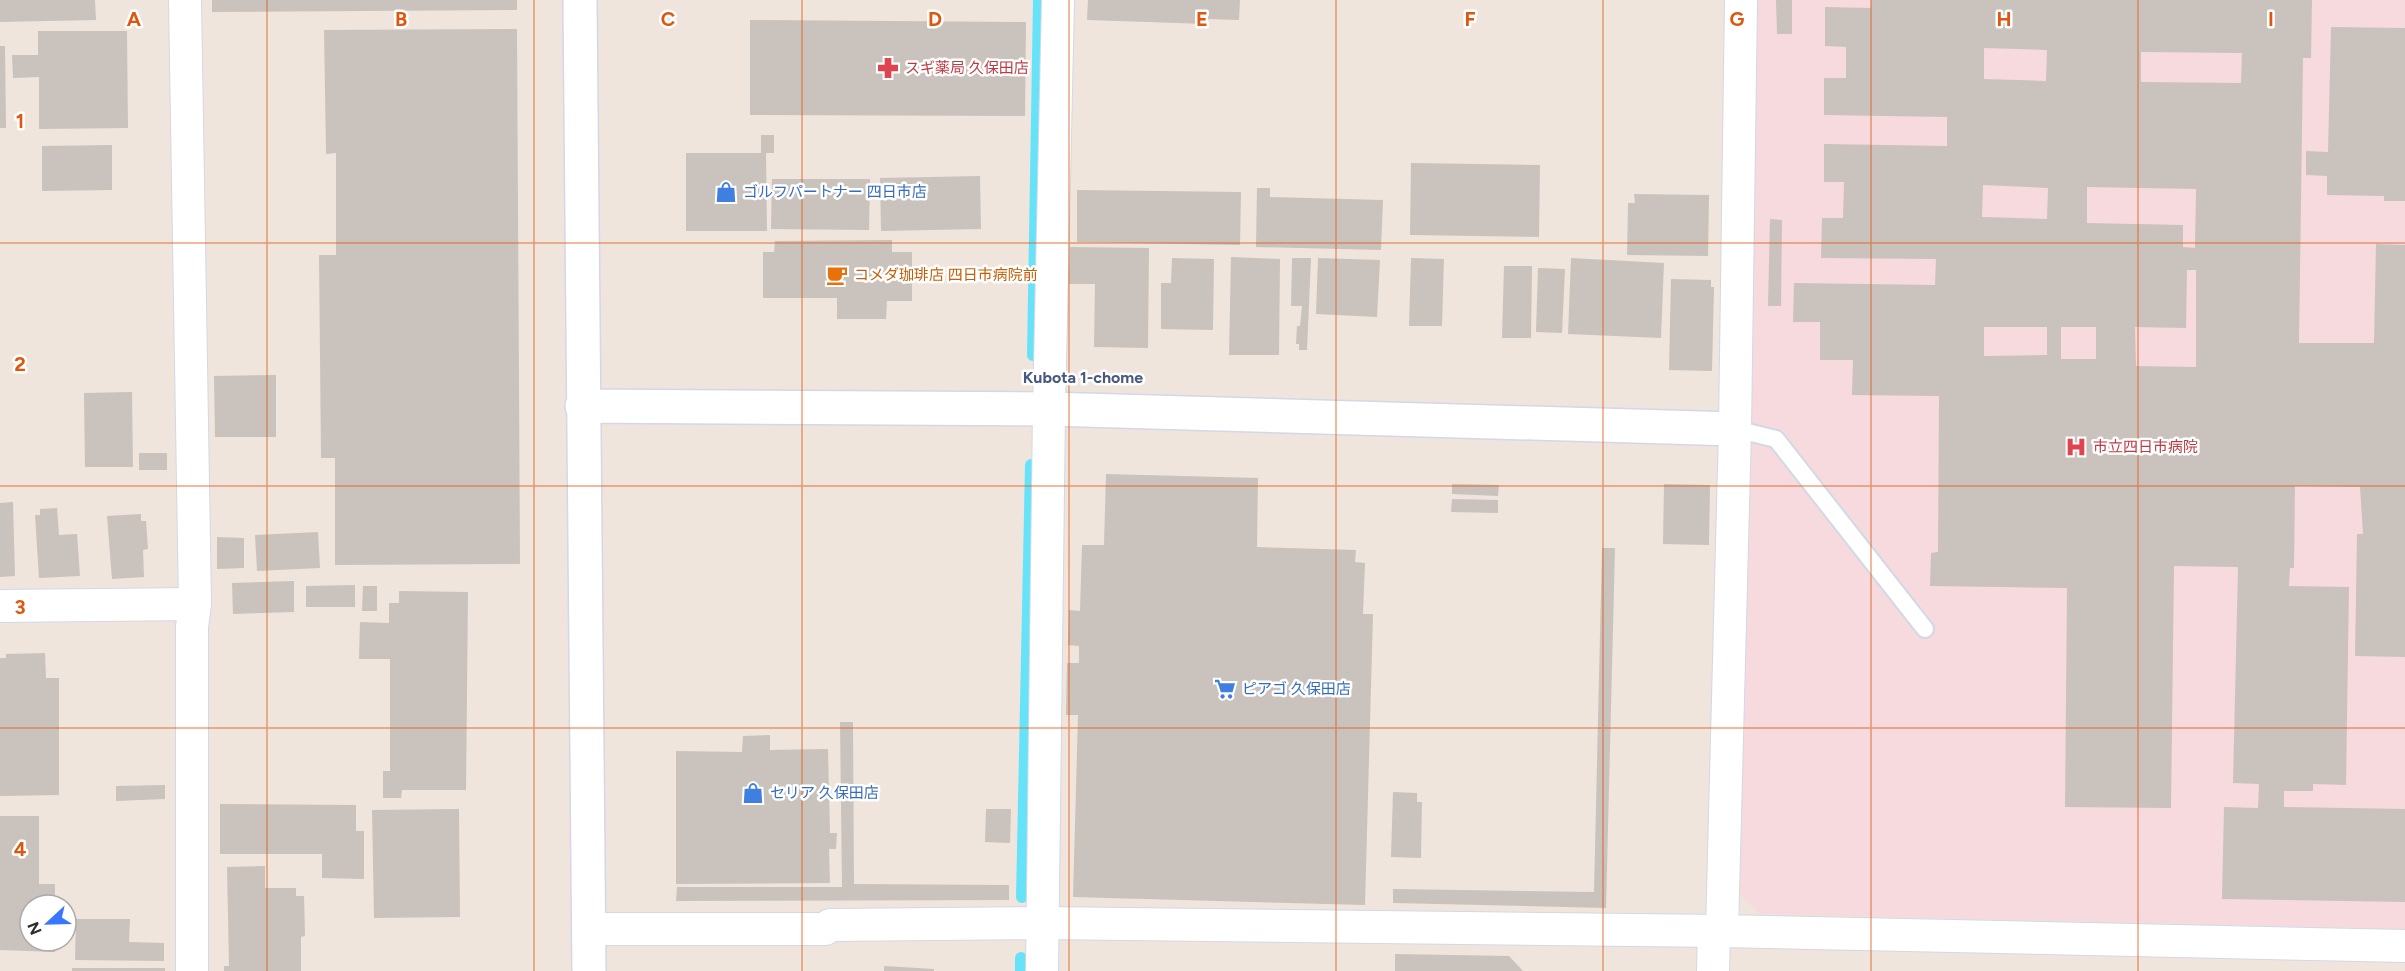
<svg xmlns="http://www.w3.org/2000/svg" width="2405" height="971" font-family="Figtree,'Noto Sans JP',sans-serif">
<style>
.medical{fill:#f6dade}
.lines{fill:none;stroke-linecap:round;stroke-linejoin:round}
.stream{stroke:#67e3f9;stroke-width:12}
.building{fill:#cac2bc;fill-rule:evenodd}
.lane-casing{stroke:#d2d8e6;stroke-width:20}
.street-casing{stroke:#d2d8e6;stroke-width:34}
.secondary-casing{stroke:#d2d8e6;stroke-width:36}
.lane{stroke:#fff;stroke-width:16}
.street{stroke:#fff;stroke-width:32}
.secondary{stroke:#fff;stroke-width:33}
.grid{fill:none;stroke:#df570e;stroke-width:1.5;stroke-opacity:0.55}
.labels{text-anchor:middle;stroke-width:5;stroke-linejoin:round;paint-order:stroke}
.health-label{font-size:15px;fill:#be3a42;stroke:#fff;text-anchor:start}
.shop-label{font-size:15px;fill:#366cbe;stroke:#fff;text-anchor:start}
.food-label{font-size:15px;fill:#c56008;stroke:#fff;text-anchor:start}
.neighbourhood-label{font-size:16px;font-weight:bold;fill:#475881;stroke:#fff}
.grid-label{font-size:20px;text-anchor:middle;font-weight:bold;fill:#df570e;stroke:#fff;stroke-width:5;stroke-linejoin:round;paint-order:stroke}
</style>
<rect width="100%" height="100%" fill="#efe5dd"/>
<path class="medical" d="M1755 0H2405V929L1759 914 1740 894Z"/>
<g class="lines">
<path class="stream" d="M1033 355 1039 0
M1022 897 1031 465
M1021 971V958"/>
</g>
<path class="building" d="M0 0H95L96 20 0 22Z
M212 0H517V10L212 12Z
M1088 0H1240L1239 20 1206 19V24L1087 20Z
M1776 0H1792V34H1777Z
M1871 0H2312L2311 58H2303L2299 343H2374L2376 244 2405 245V657L2355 656 2357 534H2363L2360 487 2295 486 2294 568H2290L2289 586 2349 587 2346 785 2313 784V791H2284V807L2405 809V902L2222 899 2224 807 2258 808 2259 784 2233 783 2238 567 2174 566 2171 808 2065 807 2067 588 1930 586 1931 553 1938 552 1939 396 1852 395 1853 360H1820V322H1793L1794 283 1935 285 1936 259 1821 258 1822 218H1843L1844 182H1824V144L1947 146V117L1824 115V78H1846V47L1825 46V7L1871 8ZM1984 48 2047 50 2046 81 1984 79ZM2141 52 2242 53 2241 83 2141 82ZM1983 185 2048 188 2047 219 1982 217ZM2087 187 2196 189 2195 248 2183 247V225L2087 223ZM2187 270H2196V367L2136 366 2135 327 2186 328ZM1984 327H2047V355L1984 356ZM2061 327H2096V359H2061Z
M750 20 1026 22 1025 116 750 115Z
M2331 27 2405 28V201H2384V196L2327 195V176L2306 175V151L2328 152Z
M517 29 520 564 335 565V458H321L319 255H336V153L326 154 324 30Z
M38 31H127L128 128 39 129V77L13 78 12 55H38Z
M0 46H5L6 128H0Z
M761 135H774V153H766L767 231H686V153H761Z
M112 145V190L42 191V146Z
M1411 163 1540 165 1539 237 1410 235Z
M980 176 981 229 881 231 880 178Z
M772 179H870L869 230 771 229Z
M1257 188H1270V197L1383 200 1381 250 1256 247Z
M1077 190 1241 192 1240 245 1077 242Z
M1634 194 1709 195 1708 256 1627 255 1628 203H1635Z
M1770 219 1782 220 1781 306H1768Z
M892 240V252H912V301H887L886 319H837V298H763V252H774L775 241Z
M1070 247 1149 248 1148 348 1094 347 1095 284H1069Z
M1231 257 1280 259 1279 355H1229Z
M1172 258 1214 259 1213 330 1161 329V283H1171Z
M1292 258H1311L1307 350H1299V344H1296L1297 326H1300L1302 306H1291Z
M1318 258 1380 260 1377 317 1316 314Z
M1411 258 1444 259 1442 326H1409Z
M1571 258 1664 263 1661 338 1568 334Z
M1504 266H1532L1531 338H1502Z
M1538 268 1565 269 1562 333 1536 332Z
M1671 279 1711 280V287H1714L1712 371 1669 370Z
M276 375V437H215L214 376Z
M132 392 133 467H85L84 393Z
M139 453H167V470H139Z
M1106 474 1258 478 1257 547 1356 550 1355 562 1365 563 1363 614H1373L1365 905 1073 897 1078 715H1066L1067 663H1079V646L1068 645 1069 610 1080 611 1082 545H1104Z
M1452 484 1499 485 1498 496 1452 494Z
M1664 484 1710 485 1709 545 1663 544Z
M1452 499 1498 500V513L1451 512Z
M13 502 15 576 0 577V503Z
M57 508 59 535 77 534 80 576 39 578 35 515H40V509Z
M141 514V521H146L148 549 143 550 144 577 112 579 107 516Z
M318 532 320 568 257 571 255 535Z
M217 537 244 538V568L217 569Z
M1602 548H1615L1606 908 1393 903V889L1594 892Z
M294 581V612L233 614 232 583Z
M355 585V607H306V586Z
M363 586H377V611H362Z
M399 591 468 592 466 790H402L401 798H383V771H390V659H359L360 622 389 623V603H399Z
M45 653 46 678H59V795L0 796V658H6V654Z
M840 722H853L854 884 1009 885V900L676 901 677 887H842Z
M770 735V750L828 749 830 833H837L836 849H829L830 883 676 884V751L742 752 743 736Z
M165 785V799L116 801V786Z
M1393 792 1417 793V802H1422L1421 858 1391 857Z
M220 804 356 805V831H364V879L322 878V854H220Z
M459 809 460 917 374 918 372 810Z
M986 809H1011L1010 843 985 842Z
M0 816H39V884H55V905H30V941H55V952L0 950Z
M265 866V888H296V896H304L305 936 301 937V971H224V966H229L227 867Z
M76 919H130L129 942 164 943V961L75 960Z
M1395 954 1509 956 1523 971H1395Z
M884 966 934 969V971H884Z
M72 968H165V971H72Z"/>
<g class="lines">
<defs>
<path id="lane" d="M1735 429 1776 439 1925 629"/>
<path id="street" d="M185 0 195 604 192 627V971
M1741 0 1735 429 1722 931 2405 946
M0 606 195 604
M590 929H825L830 925 1043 923 1722 931
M1042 971 1049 409 1058 0
M1713 971 1714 931"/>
<path id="secondary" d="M580 0 589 971
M582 406 1049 409 1735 429"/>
</defs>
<use href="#lane" class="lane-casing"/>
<use href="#street" class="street-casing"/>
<use href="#secondary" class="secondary-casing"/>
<use href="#lane" class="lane"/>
<use href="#street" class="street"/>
<use href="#secondary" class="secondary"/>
</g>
<path class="grid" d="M267 0V971M534 0V971M802 0V971M1069 0V971M1336 0V971M1603 0V971M1871 0V971M2138 0V971M0 243H2405M0 486H2405M0 728H2405"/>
<defs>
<symbol id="pharmacy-bare" viewBox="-9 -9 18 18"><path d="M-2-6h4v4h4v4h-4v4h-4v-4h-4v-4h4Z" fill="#e0444e" stroke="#fff" stroke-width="2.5" paint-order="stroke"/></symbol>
<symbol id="shop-bare" viewBox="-9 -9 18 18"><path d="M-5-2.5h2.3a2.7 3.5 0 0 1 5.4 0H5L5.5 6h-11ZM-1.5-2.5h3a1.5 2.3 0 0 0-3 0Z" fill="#3f7fe0" stroke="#fff" stroke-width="2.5" paint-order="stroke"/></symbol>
<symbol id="cafe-bare" viewBox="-9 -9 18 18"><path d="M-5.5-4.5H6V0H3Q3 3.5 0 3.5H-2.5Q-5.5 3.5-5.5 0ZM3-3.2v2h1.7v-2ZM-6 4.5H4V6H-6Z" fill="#e8710a" stroke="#fff" stroke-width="2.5" paint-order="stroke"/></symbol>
<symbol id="hospital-bare" viewBox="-9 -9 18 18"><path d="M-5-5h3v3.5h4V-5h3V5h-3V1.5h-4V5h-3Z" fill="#e0444e" stroke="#fff" stroke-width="2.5" paint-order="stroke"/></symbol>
<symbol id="supermarket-bare" viewBox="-9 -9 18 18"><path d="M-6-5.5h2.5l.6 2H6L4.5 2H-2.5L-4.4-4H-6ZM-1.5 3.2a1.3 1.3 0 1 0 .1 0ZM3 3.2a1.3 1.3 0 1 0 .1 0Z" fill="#3f7fe0" stroke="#fff" stroke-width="2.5" paint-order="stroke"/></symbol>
</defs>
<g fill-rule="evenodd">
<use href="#pharmacy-bare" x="873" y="53" width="30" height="30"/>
<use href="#shop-bare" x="711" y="177" width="30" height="30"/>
<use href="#cafe-bare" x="822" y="260" width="30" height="30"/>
<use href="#hospital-bare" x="2061" y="432" width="30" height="30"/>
<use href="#supermarket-bare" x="1210" y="674" width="30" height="30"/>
<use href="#shop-bare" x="738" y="778" width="30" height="30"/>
</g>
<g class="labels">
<g class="health-label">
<text x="905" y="73">スギ薬局 久保田店</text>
<text x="2093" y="452">市立四日市病院</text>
</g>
<g class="shop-label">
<text x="743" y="197">ゴルフパートナー 四日市店</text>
<text x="1242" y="694">ピアゴ 久保田店</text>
<text x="770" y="798">セリア 久保田店</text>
</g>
<g class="food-label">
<text x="854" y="280">コメダ珈琲店 四日市病院前</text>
</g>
<g class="neighbourhood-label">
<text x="1083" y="383">Kubota 1-chome</text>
</g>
</g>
<g class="grid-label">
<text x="134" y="26">A</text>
<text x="401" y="26">B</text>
<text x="668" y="26">C</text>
<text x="935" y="26">D</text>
<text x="1202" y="26">E</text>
<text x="1470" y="26">F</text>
<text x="1737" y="26">G</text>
<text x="2004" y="26">H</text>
<text x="2271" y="26">I</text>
<text x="20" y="128">1</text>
<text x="20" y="371">2</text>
<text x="20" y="614">3</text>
<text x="20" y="856">4</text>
</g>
<g transform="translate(48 923) rotate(248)"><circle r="28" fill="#ffffff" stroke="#ababab" stroke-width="1.5"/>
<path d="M0-4.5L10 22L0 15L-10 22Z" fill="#3a75ff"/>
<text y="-9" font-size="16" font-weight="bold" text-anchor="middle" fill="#2c2c2c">N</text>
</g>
</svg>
